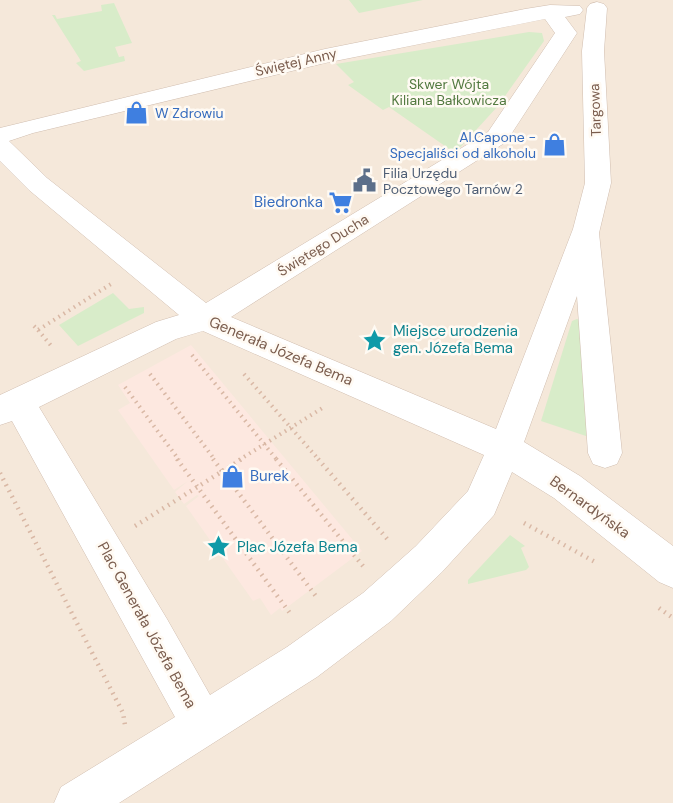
<svg xmlns="http://www.w3.org/2000/svg" width="673" height="803" font-family="'DM Sans',sans-serif">
<style>
.residential{fill:#f5e8da}
.commercial{fill:#fde8e0}
.green{fill:#d8ecc9}
.lines{fill:none;stroke-linecap:round;stroke-linejoin:round}
.street-casing{stroke:#d1beb0;stroke-width:1}
.path-far1{stroke:#d9b8a5;stroke-width:4;stroke-dasharray:1.5 4.5;stroke-linecap:butt}
.path{stroke:#d9b8a5;stroke-width:4.5;stroke-dasharray:1.5 5;stroke-linecap:butt}
.street{fill:#fff;fill-rule:evenodd}
.labels{text-anchor:middle;stroke-width:5;stroke-linejoin:round;paint-order:stroke}
.far-street-label{font-size:14px;fill:#7a5c4d;stroke:#fffaf3}
.far-park-label{font-size:14px;fill:#537a41;stroke:#fffaf3}
.far-shop-label{font-size:14px;fill:#366cbe;stroke:#fffaf3;text-anchor:start}
.far-service-label{font-size:14px;fill:#4e5e75;stroke:#fffaf3;text-anchor:start}
.shop-label{font-size:15px;fill:#366cbe;stroke:#fffaf3;text-anchor:end}
.culture-label{font-size:15px;fill:#0d838f;stroke:#fffaf3;text-anchor:start}
.street-label{font-size:15px;fill:#7a5c4d;stroke:#fffaf3}
</style>
<rect width="100%" height="100%" fill="#fdf6ec"/>
<path class="residential" d="M0 0H673V803H0Z"/>
<path class="commercial" d="M191 345 362 551 282 611 280 608 271 615 260 598 253 601 186 506 199 496 197 495 184 504 175 492 188 481 174 490 118 410 130 403 118 385Z"/>
<path class="green" d="M349 0H423L359 13Z
M114 3 132 43 115 47 119 57 124 56 125 61 84 71 76 63 81 61 52 15H55L57 19 102 11 101 5Z
M529 32 542 33 544 41 498 106 455 153 389 107 383 110 348 85 354 82 336 64Z
M113 293 129 309 144 307V313L78 346 59 325Z
M577 319 582 321 592 438 541 421 572 321Z
M510 535 525 546 521 548 529 567 526 570 468 584V580Z"/>
<g class="lines">
<defs>
<path id="street" d="M597 2 604 4 607 8 604 51 611 183 599 233 622 453 617 464 605 468 593 464 588 453 577 296 524 442 580 476 673 546V588L659 582 554 498 512 472 494 515 442 572 391 621 317 677 119 803H54L61 787 175 717 12 421 0 425V395L156 322 179 315 29 190 0 161V128L325 49 525 9 550 5 580 6 583 10 580 14 565 17 577 33 506 142 231 317 496 429 573 229 585 183 582 51 587 8 590 4ZM545 19 555 33 488 132 206 303 47 178 9 141 33 133 325 63ZM203 331 484 455 468 491 416 546 363 593 287 647 210 695 167 619 39 407 176 339Z"/>
</defs>
<use href="#street" class="street-casing"/>
<path class="path-far1" d="M34 326 38 330 111 284
M38 330 53 348
M192 355 277 460
M150 374 215 460
M244 374 319 460
M125 387 179 460
M239 460 324 407"/>
<path class="path" d="M177 459 292 616
M213 459 318 599
M276 459 363 566
M318 459 389 541
M0 473 123 713 125 725
M524 523 597 563
M135 526 242 459
M659 608 673 618"/>
<use href="#street" class="street"/>
</g>
<defs>
<symbol id="shop-bare" viewBox="-9 -9 18 18"><path d="M-5-2.5h2.3a2.7 3.5 0 0 1 5.4 0H5L5.5 6h-11ZM-1.5-2.5h3a1.5 2.3 0 0 0-3 0Z" fill="#3f7fe0" stroke="#fffaf3" stroke-width="2.5" paint-order="stroke"/></symbol>
<symbol id="civic-bare" viewBox="-9 -9 18 18"><path d="M-.6-6.5H3V-4.5H.6V-3L4-1V1h2V6H-6V1h2V-1L-.6-3ZM-1.2 2.5V6h2.4V2.5Z" fill="#5c6f8a" stroke="#fffaf3" stroke-width="2.5" paint-order="stroke"/></symbol>
<symbol id="supermarket-bare" viewBox="-9 -9 18 18"><path d="M-6-5.5h2.5l.6 2H6L4.5 2H-2.5L-4.4-4H-6ZM-1.5 3.2a1.3 1.3 0 1 0 .1 0ZM3 3.2a1.3 1.3 0 1 0 .1 0Z" fill="#3f7fe0" stroke="#fffaf3" stroke-width="2.5" paint-order="stroke"/></symbol>
<symbol id="sight-bare" viewBox="-9 -9 18 18"><path d="M0-6L1.8-2.2L6-1.7L2.9 1.2L3.7 5.4L0 3.3L-3.7 5.4L-2.9 1.2L-6-1.7L-1.8-2.2Z" fill="#0f9aa8" stroke="#fffaf3" stroke-width="2.5" paint-order="stroke"/></symbol>
</defs>
<g fill-rule="evenodd">
<use href="#shop-bare" x="120" y="96" width="33" height="33"/>
<use href="#shop-bare" x="538" y="128" width="33" height="33"/>
<use href="#civic-bare" x="348" y="164" width="33" height="33"/>
<use href="#supermarket-bare" x="324" y="186" width="33" height="33"/>
<use href="#sight-bare" x="358" y="324" width="33" height="33"/>
<use href="#shop-bare" x="216" y="460" width="33" height="33"/>
<use href="#sight-bare" x="202" y="530" width="33" height="33"/>
</g>
<g class="labels">
<g class="far-street-label">
<text transform="translate(296 62) rotate(-13)" y="5">Świętej Anny</text>
<text transform="translate(595 110) rotate(-92)" y="5">Targowa</text>
<text transform="translate(323 245) rotate(-32)" y="5">Świętego Ducha</text>
</g>
<g class="far-park-label">
<text x="449" y="89">Skwer Wójta<tspan x="449" dy="16">Kiliana Bałkowicza</tspan></text>
</g>
<g class="far-shop-label">
<text x="155" y="118">W Zdrowiu</text>
<text x="536" y="142" text-anchor="end">Al.Capone -<tspan x="536" dy="16">Specjaliści od alkoholu</tspan></text>
</g>
<g class="far-service-label">
<text x="383" y="178">Filia Urzędu<tspan x="383" dy="16">Pocztowego Tarnów 2</tspan></text>
</g>
<g class="shop-label">
<text x="323" y="207">Biedronka</text>
<text x="250" y="481" text-anchor="start">Burek</text>
</g>
<g class="culture-label">
<text x="393" y="336">Miejsce urodzenia<tspan x="393" dy="17">gen. Józefa Bema</tspan></text>
<text x="237" y="552">Plac Józefa Bema</text>
</g>
<g class="street-label">
<text transform="translate(281 351) rotate(23)" y="5">Generała Józefa Bema</text>
<text transform="translate(590 507) rotate(36)" y="5">Bernardyńska</text>
<text transform="translate(147 625) rotate(61)" y="5">Plac Generała Józefa Bema</text>
</g>
</g>
</svg>
